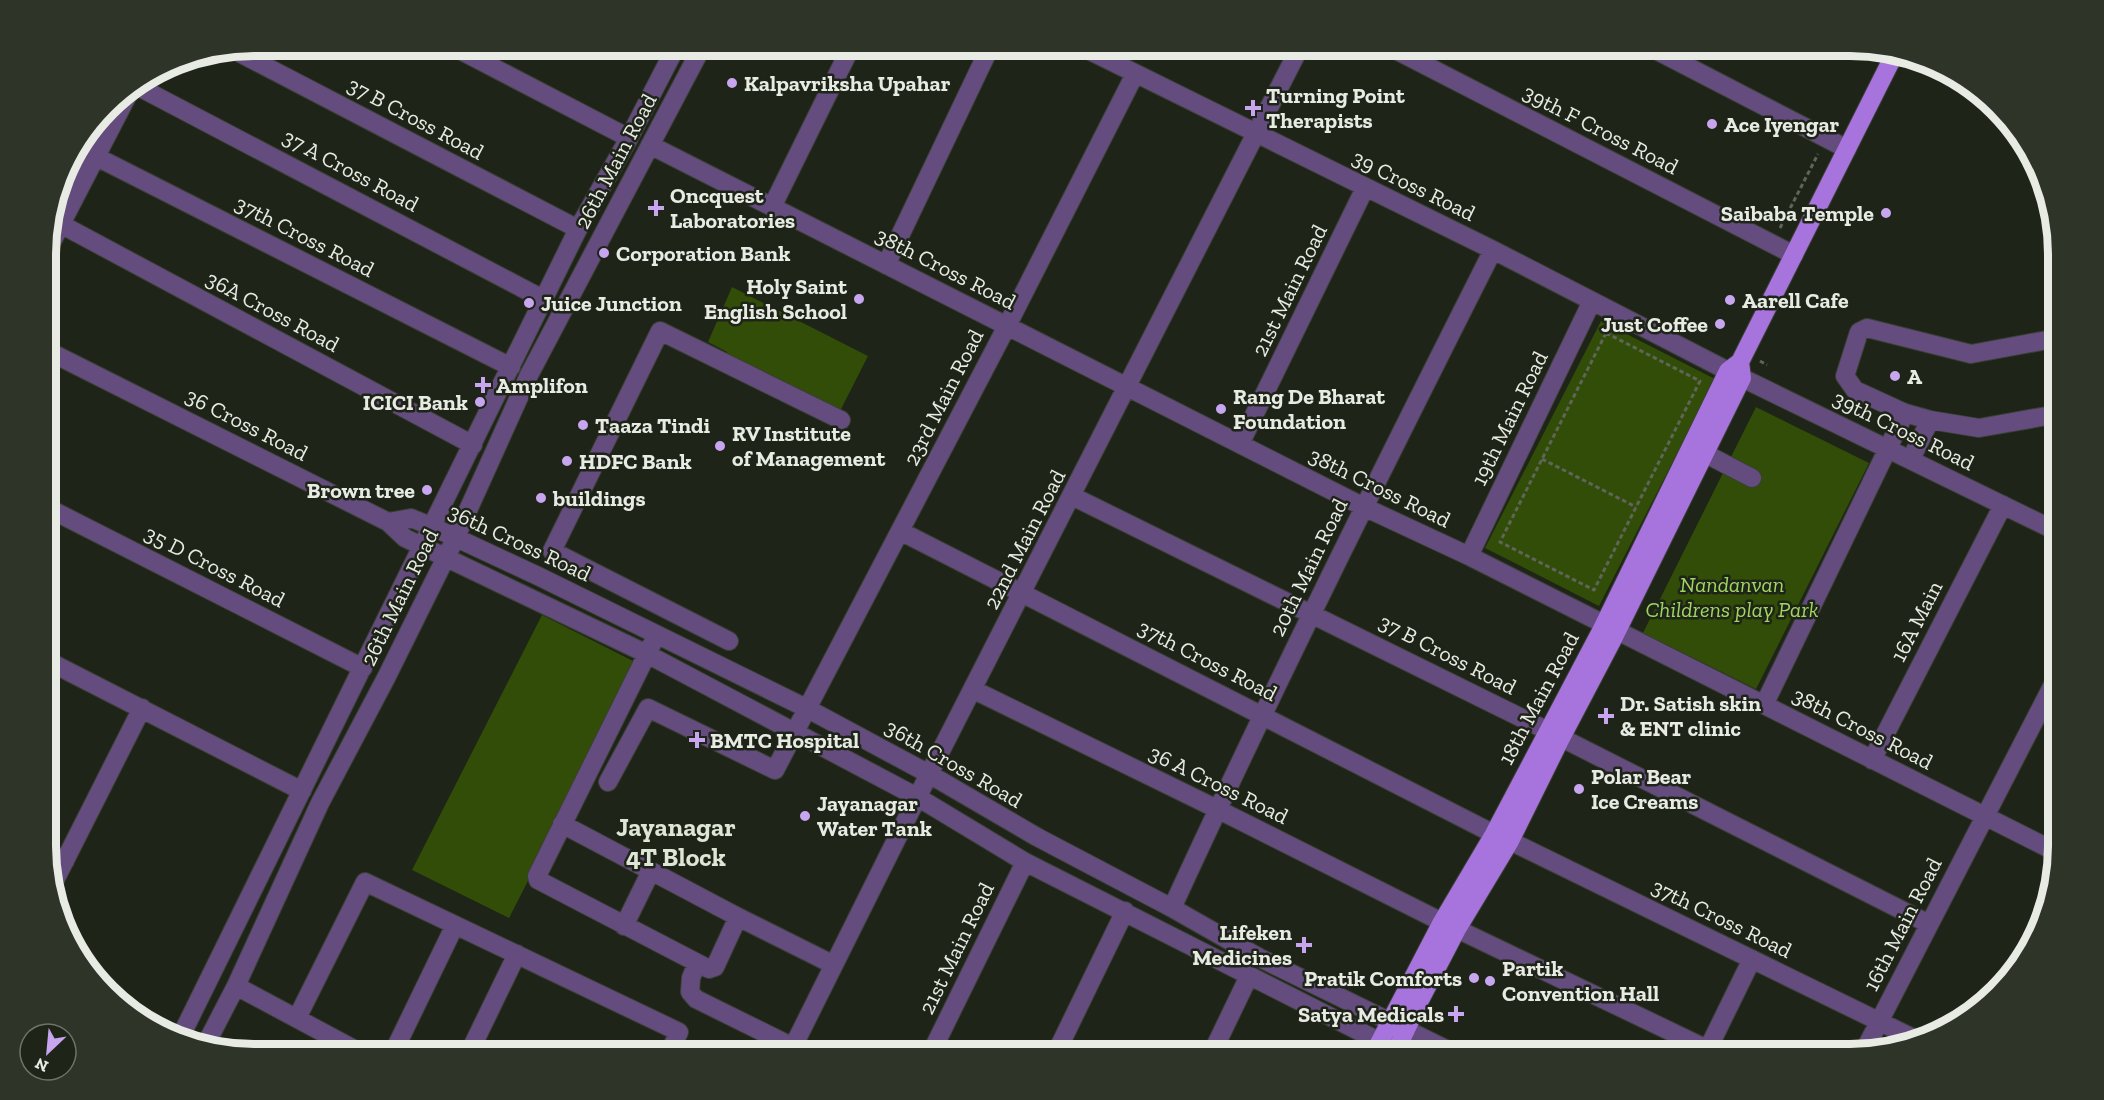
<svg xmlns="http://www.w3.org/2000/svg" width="2104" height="1100" font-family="'Zilla Slab',serif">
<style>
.green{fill:#324d07}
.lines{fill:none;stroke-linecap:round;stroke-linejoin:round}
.minor-casing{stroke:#3a4034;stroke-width:20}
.major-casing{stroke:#3a4034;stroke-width:20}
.path{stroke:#5f655a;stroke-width:3;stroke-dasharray:4.5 3;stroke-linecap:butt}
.minor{stroke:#644c7f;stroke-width:18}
.major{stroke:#a773dc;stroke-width:18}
.poi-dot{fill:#c8a6ef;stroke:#1e2418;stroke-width:2}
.labels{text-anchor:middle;stroke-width:5;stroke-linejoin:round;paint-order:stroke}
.poi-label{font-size:22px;font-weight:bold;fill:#e7ebe3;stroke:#1e2418;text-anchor:start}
.street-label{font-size:22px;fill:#e7ebe3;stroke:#1e2418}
.park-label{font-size:22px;font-style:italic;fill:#a0d560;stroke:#1e2418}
.quarter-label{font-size:26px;font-weight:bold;fill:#dee7d6;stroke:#1e2418}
.rim{fill:none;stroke:#e7ebe3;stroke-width:8}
</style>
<rect width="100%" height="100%" fill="#1e2418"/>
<path class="green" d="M732 287 868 356 837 417 723 360 727 352 708 342Z
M1601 321 1715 379 1599 606 1485 548Z
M1756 407 1869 463 1756 689 1643 633Z
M542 615 639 664 509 918 412 870Z"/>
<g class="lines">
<defs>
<path id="minor" d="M450 45 629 138
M1078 45 1493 250 1728 371 2058 532
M1386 45 1794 255
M1646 45 1847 149
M232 49 578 229
M135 85 543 299
M650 145 1364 507 1469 556 2058 853
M77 147 511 367
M772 207 852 45
M51 219 473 445
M46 253 132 87
M886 265 991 45
M2058 338 1971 354 1867 328 1859 332 1845 376 1855 390 1905 413 1930 420 1979 428 2058 414
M46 350 388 522 405 538 647 654 919 798 1025 862 1406 1055
M1240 444 1365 188
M1704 453 1752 478
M1911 459 1930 420
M1072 496 1548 731 1929 924
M46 507 363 668
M388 522 411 518 433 527 540 577 808 709 929 774 1037 837 1172 908 1260 958 1458 1055
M900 531 1494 834
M1469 556 1592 301
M729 641 552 551 660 331 841 420
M652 644 537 876 538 880 709 969 715 967 738 917
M46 660 302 791
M974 690 1217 809 1442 922
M1764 705 1905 413
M1872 760 2003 505
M608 782 648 708 775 770 1007 326 1135 74
M562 824 738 917 834 965
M1510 841 1913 1038
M47 853 65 861
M52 886 142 708
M1172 908C1274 686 1383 468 1493 250
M624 926 651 871
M1457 929 1707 1049
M697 963 691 978 690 992 696 999 793 1047
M236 986 365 1055
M297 1018 365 882 679 1032 668 1055
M180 1038 578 229 629 138 677 45
M206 1044 236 986 320 803 386 678 455 539 529 375 703 45
M392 1055 455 925
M468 1055 517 954
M789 1055 929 774 1301 45
M930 1055 1025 862
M1055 1055 1125 911
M1211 1055 1249 976
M1705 1055 1752 959
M1862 1055 2059 673"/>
<path id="major" d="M1373 1055 1442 922 1494 834 1601 631 1728 371 1740 362 1894 55
M1394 1055 1420 1000 1457 929 1510 841 1561 738 1614 637 1742 378 1740 362"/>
</defs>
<use href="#minor" class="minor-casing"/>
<use href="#major" class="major-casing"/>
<path class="path" d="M1780 228 1818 154
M1606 333 1700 381 1594 590 1500 542Z
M1760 361 1767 365
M1542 459 1636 507"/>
<use href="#minor" class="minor"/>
<use href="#major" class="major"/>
</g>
<g class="poi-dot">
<circle cx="732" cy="83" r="6"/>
<path d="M1250 99h6v6h6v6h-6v6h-6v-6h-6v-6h6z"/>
<circle cx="1712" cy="124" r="6"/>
<path d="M653 199h6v6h6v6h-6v6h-6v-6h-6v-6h6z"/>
<circle cx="1886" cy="213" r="6"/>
<circle cx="604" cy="253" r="6"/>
<circle cx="859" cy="299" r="6"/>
<circle cx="1730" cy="300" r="6"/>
<circle cx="529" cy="303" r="6"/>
<circle cx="1720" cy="324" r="6"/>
<circle cx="1895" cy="376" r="6"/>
<path d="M480 376h6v6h6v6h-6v6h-6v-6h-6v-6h6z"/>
<circle cx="480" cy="402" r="6"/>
<circle cx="1221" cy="409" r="6"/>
<circle cx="583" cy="425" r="6"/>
<circle cx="720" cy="446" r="6"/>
<circle cx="567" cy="461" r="6"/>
<circle cx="427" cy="490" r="6"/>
<circle cx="541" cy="498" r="6"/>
<path d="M1603 707h6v6h6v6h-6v6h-6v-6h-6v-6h6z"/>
<path d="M694 731h6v6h6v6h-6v6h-6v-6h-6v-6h6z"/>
<circle cx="1579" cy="789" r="6"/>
<circle cx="805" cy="816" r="6"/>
<path d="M1301 936h6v6h6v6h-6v6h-6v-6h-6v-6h6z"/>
<circle cx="1474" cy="978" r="6"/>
<circle cx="1490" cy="981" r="6"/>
<path d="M1453 1005h6v6h6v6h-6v6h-6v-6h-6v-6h6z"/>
</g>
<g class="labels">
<g class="poi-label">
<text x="744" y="91">Kalpavriksha Upahar</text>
<text x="1266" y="103">Turning Point<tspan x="1266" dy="25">Therapists</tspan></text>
<text x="1724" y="132">Ace Iyengar</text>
<text x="670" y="203">Oncquest<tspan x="670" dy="25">Laboratories</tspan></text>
<text x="1874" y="221" text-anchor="end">Saibaba Temple</text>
<text x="616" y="261">Corporation Bank</text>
<text x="847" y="294" text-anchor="end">Holy Saint<tspan x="847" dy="25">English School</tspan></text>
<text x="1742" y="308">Aarell Cafe</text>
<text x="541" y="311">Juice Junction</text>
<text x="1708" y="332" text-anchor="end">Just Coffee</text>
<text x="1907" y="384">A</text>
<text x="496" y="393">Amplifon</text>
<text x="1233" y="404">Rang De Bharat<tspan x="1233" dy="25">Foundation</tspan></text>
<text x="468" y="410" text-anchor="end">ICICI Bank</text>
<text x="595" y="433">Taaza Tindi</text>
<text x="732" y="441">RV Institute<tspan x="732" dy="25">of Management</tspan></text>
<text x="579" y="469">HDFC Bank</text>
<text x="415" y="498" text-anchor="end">Brown tree</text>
<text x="553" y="506">buildings</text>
<text x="1620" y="711">Dr. Satish skin<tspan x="1620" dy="25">&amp; ENT clinic</tspan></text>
<text x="710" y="748">BMTC Hospital</text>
<text x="1591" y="784">Polar Bear<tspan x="1591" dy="25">Ice Creams</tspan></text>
<text x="817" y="811">Jayanagar<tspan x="817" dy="25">Water Tank</tspan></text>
<text x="1292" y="940" text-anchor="end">Lifeken<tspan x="1292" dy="25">Medicines</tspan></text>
<text x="1502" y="976">Partik<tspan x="1502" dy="25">Convention Hall</tspan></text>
<text x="1462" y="986" text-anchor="end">Pratik Comforts</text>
<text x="1444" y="1022" text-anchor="end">Satya Medicals</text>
</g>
<g class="street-label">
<text transform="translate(416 118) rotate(28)" y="8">37 B Cross Road</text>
<text transform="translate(1601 129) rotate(27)" y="8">39th F Cross Road</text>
<text transform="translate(615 161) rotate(-62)" y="8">26th Main Road</text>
<text transform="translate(351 170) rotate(28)" y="8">37 A Cross Road</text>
<text transform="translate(1414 185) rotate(26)" y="8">39 Cross Road</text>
<text transform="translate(305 236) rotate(27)" y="8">37th Cross Road</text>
<text transform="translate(946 268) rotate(27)" y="8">38th Cross Road</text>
<text transform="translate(1289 290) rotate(-64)" y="8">21st Main Road</text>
<text transform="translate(273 311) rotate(28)" y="8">36A Cross Road</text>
<text transform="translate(943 397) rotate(-63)" y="8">23rd Main Road</text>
<text transform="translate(1509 418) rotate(-64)" y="8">19th Main Road</text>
<text transform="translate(247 424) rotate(27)" y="8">36 Cross Road</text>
<text transform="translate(1904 430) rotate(26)" y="8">39th Cross Road</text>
<text transform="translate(1380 487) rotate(26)" y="8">38th Cross Road</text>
<text transform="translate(1024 539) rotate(-63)" y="8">22nd Main Road</text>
<text transform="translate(520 542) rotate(25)" y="8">36th Cross Road</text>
<text transform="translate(215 566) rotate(27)" y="8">35 D Cross Road</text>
<text transform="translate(1308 567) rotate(-64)" y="8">20th Main Road</text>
<text transform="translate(399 597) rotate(-64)" y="8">26th Main Road</text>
<text transform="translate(1916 621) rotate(-63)" y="8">16A Main</text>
<text transform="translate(1448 654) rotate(27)" y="8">37 B Cross Road</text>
<text transform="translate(1208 660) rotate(27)" y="8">37th Cross Road</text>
<text transform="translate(1538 698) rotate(-62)" y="8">18th Main Road</text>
<text transform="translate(1863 728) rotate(27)" y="8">38th Cross Road</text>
<text transform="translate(954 763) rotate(30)" y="8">36th Cross Road</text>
<text transform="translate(1219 784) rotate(26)" y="8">36 A Cross Road</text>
<text transform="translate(1722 918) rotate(26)" y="8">37th Cross Road</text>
<text transform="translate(1902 924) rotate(-63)" y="8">16th Main Road</text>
<text transform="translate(956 948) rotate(-64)" y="8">21st Main Road</text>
</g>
<g class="park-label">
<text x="1732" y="592">Nandanvan<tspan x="1732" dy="25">Childrens play Park</tspan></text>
</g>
<g class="quarter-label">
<text x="676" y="836">Jayanagar<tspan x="676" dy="30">4T Block</tspan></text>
</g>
</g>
<path d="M0 0H2104V1100H0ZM254 56H1850A198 198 0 0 1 2048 254V846A198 198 0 0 1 1850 1044H254A198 198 0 0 1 56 846V254A198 198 0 0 1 254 56Z" fill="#2e3428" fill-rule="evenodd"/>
<path class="rim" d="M254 56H1850A198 198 0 0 1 2048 254V846A198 198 0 0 1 1850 1044H254A198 198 0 0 1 56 846V254A198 198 0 0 1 254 56Z"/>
<g transform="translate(48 1052) rotate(206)"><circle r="28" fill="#1e2418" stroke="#6e7469" stroke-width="1.5"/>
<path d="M0-4.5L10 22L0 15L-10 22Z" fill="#c8a6ef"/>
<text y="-9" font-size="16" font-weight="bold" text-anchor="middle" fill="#e7ebe3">N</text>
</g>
</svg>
